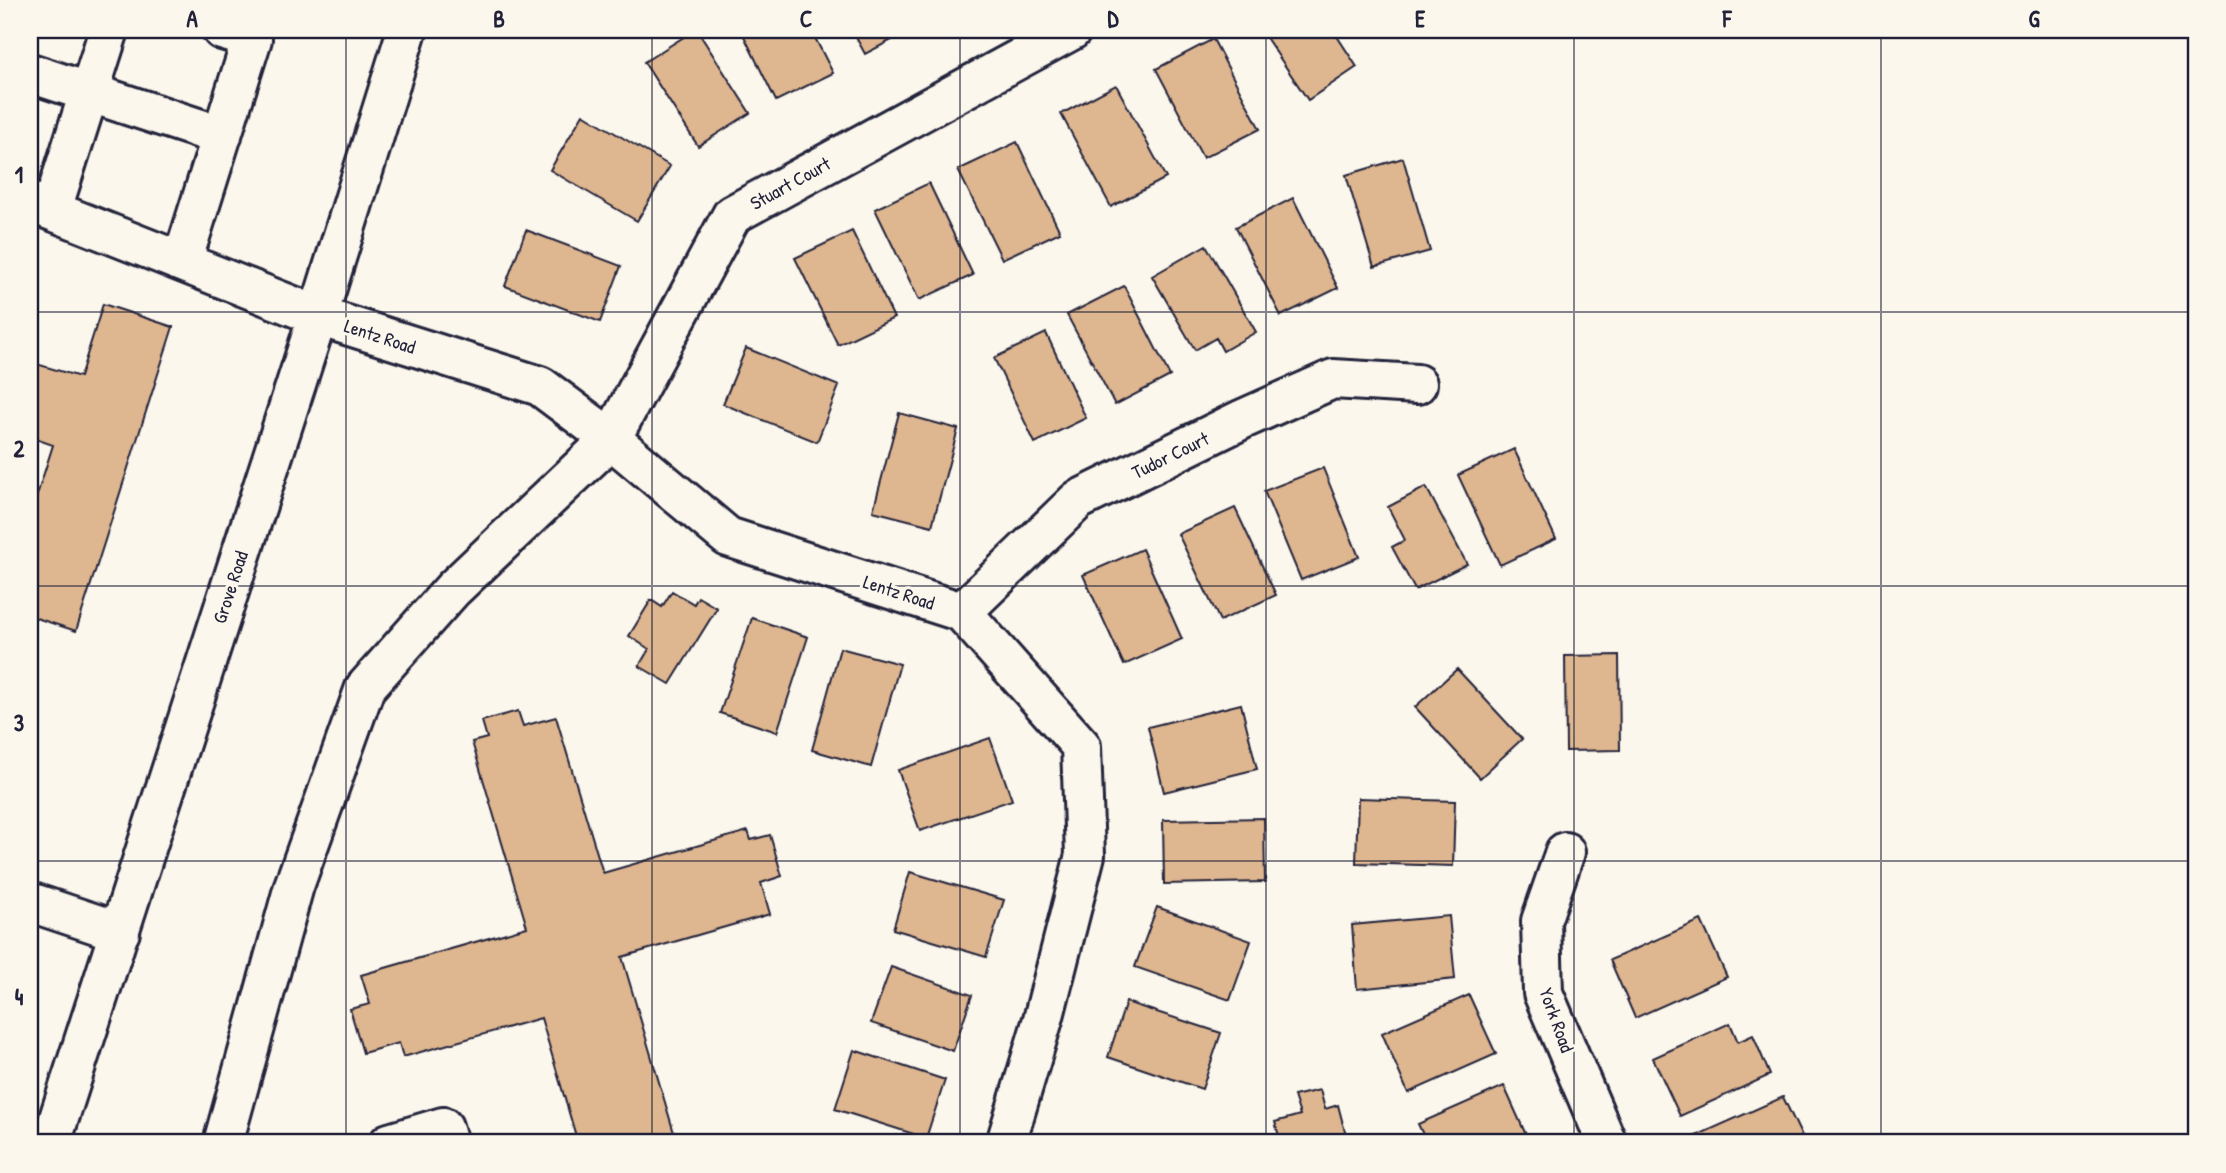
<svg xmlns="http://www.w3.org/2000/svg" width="2226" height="1173" font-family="'Patrick Hand',sans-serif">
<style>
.building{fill:#deb68f;stroke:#22223b;stroke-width:2}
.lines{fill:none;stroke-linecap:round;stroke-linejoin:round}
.minor-casing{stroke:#22223b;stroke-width:44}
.major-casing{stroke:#22223b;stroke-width:44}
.minor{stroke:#fbf7ec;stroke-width:38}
.major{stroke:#fbf7ec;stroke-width:38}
.grid{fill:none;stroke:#22223b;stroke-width:2;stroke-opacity:0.55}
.labels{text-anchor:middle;stroke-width:6;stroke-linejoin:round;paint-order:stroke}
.street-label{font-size:19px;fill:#22223b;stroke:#fbf7ec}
.neatline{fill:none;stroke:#22223b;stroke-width:2.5}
.grid-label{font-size:23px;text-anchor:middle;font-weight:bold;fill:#22223b}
</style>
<rect width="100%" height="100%" fill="#fbf7ec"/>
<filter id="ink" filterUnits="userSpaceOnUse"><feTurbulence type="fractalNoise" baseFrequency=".0143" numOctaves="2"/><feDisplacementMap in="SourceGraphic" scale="14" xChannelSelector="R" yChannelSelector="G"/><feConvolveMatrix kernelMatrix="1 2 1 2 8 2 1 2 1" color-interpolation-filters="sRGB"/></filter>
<g filter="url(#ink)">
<path class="building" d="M695 30H697L750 113 698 146 644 62Z
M741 30H811L833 73 776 101Z
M852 30H911L865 54Z
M1261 30H1333L1357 67 1308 100Z
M1213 39 1260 129 1203 158 1156 69Z
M1116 85 1166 178 1111 207 1061 114Z
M583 114 670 166 637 221 550 170Z
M1017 142 1060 232 1002 259 958 170Z
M1403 158 1430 251 1374 267 1346 175Z
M929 183 973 275 919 300 875 209Z
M1293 198 1338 288 1281 316 1236 227Z
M526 230 621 266 600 322 505 286Z
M852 231 894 318 838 345 795 258Z
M1206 245 1256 332 1223 351 1216 338 1195 350 1152 276Z
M1124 286 1170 376 1115 405 1067 315Z
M103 304 173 327 76 631 30 616V517L53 445 30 437V362L80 377Z
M1046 333 1086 418 1035 443 994 358Z
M746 348 839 386 817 442 723 404Z
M899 413 958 429 932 526 873 511Z
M1514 449 1556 539 1500 565 1458 475Z
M1323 468 1359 557 1301 580 1264 491Z
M1426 487 1467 564 1415 590 1392 547 1405 540 1388 507Z
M1235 508 1276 595 1220 621 1178 534Z
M1142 549 1182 639 1124 665 1083 575Z
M672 591 694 604 698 597 717 608 670 684 639 666 649 649 629 636 651 600 662 607Z
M752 618 808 637 777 732 720 713Z
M840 648 900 664 871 767 812 750Z
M1619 655 1620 750 1566 751 1565 656Z
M1457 669 1522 739 1480 778 1415 707Z
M1241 704 1257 769 1164 792 1148 727Z
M518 711 523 726 556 717 603 873 748 831 751 840 770 835 782 876 761 883 770 914 622 957 677 1143H578L541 1018 403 1057 399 1043 363 1053 350 1009 370 1004 361 975 527 927 472 742 487 738 482 721Z
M990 738 1012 800 920 831 898 770Z
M1358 798 1455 801 1453 866 1356 863Z
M1264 818 1265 882 1164 884 1163 820Z
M910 872 1004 900 986 957 893 929Z
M1157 907 1251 941 1230 1000 1135 967Z
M1449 916 1455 979 1357 989 1352 925Z
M1701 920 1727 977 1635 1018 1610 960Z
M891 967 972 995 953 1051 871 1023Z
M1469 995 1496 1054 1408 1093 1382 1033Z
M1126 1002 1221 1033 1202 1089 1108 1057Z
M1730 1023 1738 1042 1753 1035 1770 1075 1680 1116 1653 1058Z
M854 1050 945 1080 926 1138 835 1109Z
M1504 1086 1527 1137 1513 1143H1427L1418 1124Z
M1320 1090 1325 1109 1338 1105 1348 1143H1281L1275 1122 1300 1115 1294 1096Z
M1783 1097 1805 1143H1690L1689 1139Z
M1243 1135 1245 1143H1209Z"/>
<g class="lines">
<defs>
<path id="minor" d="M30 73 222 136
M30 202 318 316 540 386 611 439 728 537 962 612 1081 746 1085 855 1044 1016 1006 1143
M52 209 109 30
M182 262 252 39 222 30
M962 612 1078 500 1243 419 1333 379 1417 384
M1565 852 1541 921 1543 993 1607 1143
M30 902 120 932
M223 1143 294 886 365 688 453 589 611 439 732 215 1072 30
M389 1143 443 1127 448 1143"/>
<path id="major" d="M51 1143 318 316 407 30"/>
</defs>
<use href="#minor" class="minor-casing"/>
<use href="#major" class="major-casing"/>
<use href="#minor" class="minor"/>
<use href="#major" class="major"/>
</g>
</g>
<path class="grid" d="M346 30V1143M652 30V1143M960 30V1143M1266 30V1143M1574 30V1143M1881 30V1143M30 312H2196M30 586H2196M30 861H2196"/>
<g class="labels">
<g class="street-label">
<text transform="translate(790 183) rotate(-29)" y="7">Stuart Court</text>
<text transform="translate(380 336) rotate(18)" y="7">Lentz Road</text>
<text transform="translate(1170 455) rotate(-26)" y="7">Tudor Court</text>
<text transform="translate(230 587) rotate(-72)" y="7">Grove Road</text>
<text transform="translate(899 592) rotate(18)" y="7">Lentz Road</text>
<text transform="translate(1557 1020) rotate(70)" y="7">York Road</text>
</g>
</g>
<rect width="2226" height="1173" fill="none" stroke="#fbf7ec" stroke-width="77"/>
<rect x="38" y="38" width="2150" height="1096" class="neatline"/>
<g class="grid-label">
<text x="192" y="27">A</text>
<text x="499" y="27">B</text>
<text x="806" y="27">C</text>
<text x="1113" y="27">D</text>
<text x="1420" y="27">E</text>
<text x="1727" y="27">F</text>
<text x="2034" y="27">G</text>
<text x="19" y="183">1</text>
<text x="19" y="457">2</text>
<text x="19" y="731">3</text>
<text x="19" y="1005">4</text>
</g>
</svg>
